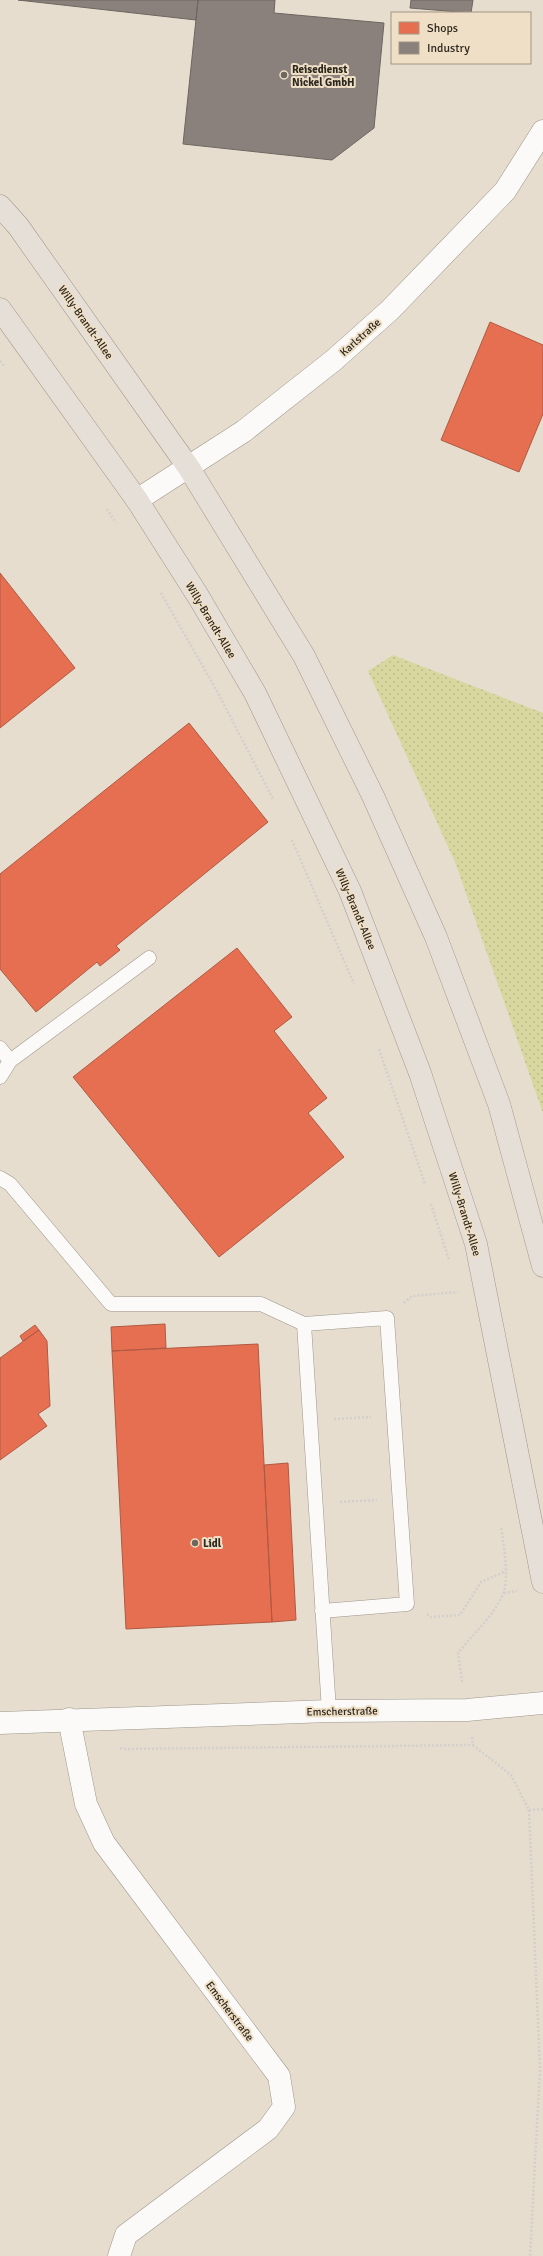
<svg xmlns="http://www.w3.org/2000/svg" width="543" height="2256" font-family="Signika,sans-serif">
<style>
.grass{fill:url(#grass-dots)}
.shops{fill:#e76f51;stroke:#af5a42}
.industry{fill:#8a817c;stroke:#6e6660}
.lines{fill:none;stroke-linecap:round;stroke-linejoin:round}
.lane-casing{stroke:#9c968b;stroke-width:15}
.street-casing{stroke:#9c968b;stroke-width:23}
.secondary-casing{stroke:#9c968b;stroke-width:23}
.primary-casing{stroke:#a49688;stroke-width:23}
.path{stroke:#d2cfcc;stroke-width:2.5;stroke-dasharray:2 2;stroke-linecap:butt}
.lane{stroke:#fbfaf8;stroke-width:14}
.street{stroke:#fbfaf8;stroke-width:22}
.secondary{stroke:#fbfaf8;stroke-width:22}
.primary{stroke:#e6dfd8;stroke-width:22}
.poi-dot{fill:#6e675c;stroke:#efdfc6;stroke-width:1.5}
.labels{text-anchor:middle;stroke-width:4;stroke-linejoin:round;paint-order:stroke}
.poi-label{font-size:11px;font-weight:bold;fill:#2d281e;stroke:#efdfc6;text-anchor:start}
.street-label{font-size:11px;fill:#2d281e;stroke:#efdfc6}
</style>
<defs>
<pattern id="grass-dots" width="8" height="8" patternUnits="userSpaceOnUse"><rect width="8" height="8" fill="#d8d7a0"/><path d="M2 2h.1M6 6h.1" fill="none" stroke="#bab989" stroke-width="1.8" stroke-linecap="round"/></pattern>
</defs>
<rect width="100%" height="100%" fill="#e6ddcf"/>
<path class="grass" d="M393 655 543 713V1113L455 862 368 671Z"/>
<path class="shops" d="M490 322 543 345V414L519 472 441 440Z
M0 573 75 668 0 728Z
M189 723 268 822 116 946 120 950 100 966 97 962 36 1012 0 969V874Z
M237 948 292 1017 274 1031 327 1098 308 1113 344 1157 219 1257 73 1077Z
M165 1324 166 1348 112 1351 111 1327Z
M35 1325 39 1330 23 1341 20 1336Z
M39 1330 47 1341 50 1406 38 1414 47 1426 0 1460V1358Z
M258 1344 272 1622 126 1629 112 1351Z
M288 1463 296 1620 272 1622 264 1465Z"/>
<path class="industry" d="M18 0H198L196 20Z
M198 0H275L274 13 384 23 374 128 332 160 183 144Z
M411 0H473L471 13 410 8Z"/>
<g class="lines">
<defs>
<path id="lane" d="M0 1048 10 1061 0 1077
M10 1061 149 958
M0 1178 10 1184 111 1304H261L304 1324
M322 1611 407 1604 387 1318 304 1324 329 1711"/>
<path id="street" d="M137 500 244 431 334 360 390 310 505 191 543 131
M69 1719 86 1804 104 1843 279 2076 284 2107 268 2129 126 2235 119 2256"/>
<path id="secondary" d="M0 1723 329 1711 467 1710 543 1703"/>
<path id="primary" d="M0 206 18 226 189 468 304 656 373 796 436 937 499 1104 543 1266
M0 309 137 500 198 596 255 693 350 891 420 1073 476 1244 543 1582"/>
</defs>
<use href="#lane" class="lane-casing"/>
<use href="#street" class="street-casing"/>
<use href="#secondary" class="secondary-casing"/>
<use href="#primary" class="primary-casing"/>
<path class="path" d="M0 361 5 367
M107 509 116 523
M161 593 218 693 273 799
M292 840 354 984
M379 1049 425 1184
M431 1204 449 1260
M404 1303 412 1296 458 1292
M334 1419 371 1417
M340 1502 377 1500
M504 1593 517 1591
M427 1614 431 1617 460 1615 481 1582 506 1571
M462 1682 458 1653C472 1635 494 1616 503 1594 510 1576 503 1544 501 1526
M472 1737 473 1745 511 1775 529 1810 540 2069 530 2256
M120 1748 123 1749 473 1745
M529 1810 543 1809"/>
<use href="#lane" class="lane"/>
<use href="#street" class="street"/>
<use href="#secondary" class="secondary"/>
<use href="#primary" class="primary"/>
</g>
<g class="poi-dot">
<circle cx="284" cy="75" r="4"/>
<circle cx="195" cy="1543" r="4"/>
</g>
<g class="labels">
<g class="poi-label">
<text x="292" y="73">Reisedienst<tspan x="292" dy="13">Nickel GmbH</tspan></text>
<text x="203" y="1547">Lidl</text>
</g>
<g class="street-label">
<text transform="translate(86 322) rotate(55)" y="4">Willy-Brandt-Allee</text>
<text transform="translate(360 337) rotate(-42)" y="4">Karlstraße</text>
<text transform="translate(211 620) rotate(59)" y="4">Willy-Brandt-Allee</text>
<text transform="translate(356 909) rotate(67)" y="4">Willy-Brandt-Allee</text>
<text transform="translate(465 1214) rotate(73)" y="4">Willy-Brandt-Allee</text>
<text transform="translate(342 1711) rotate(-1)" y="4">Emscherstraße</text>
<text transform="translate(230 2011) rotate(53)" y="4">Emscherstraße</text>
</g>
</g>
<rect x="391" y="12" width="140" height="52" fill="#efdfc6" stroke="#a19683"/>
<rect x="399" y="22" width="20" height="12" fill="#e76f51" stroke="#a19683"/>
<text x="427" y="32" font-size="12" fill="#2d281e">Shops</text>
<rect x="399" y="42" width="20" height="12" fill="#8a817c" stroke="#a19683"/>
<text x="427" y="52" font-size="12" fill="#2d281e">Industry</text>
</svg>
